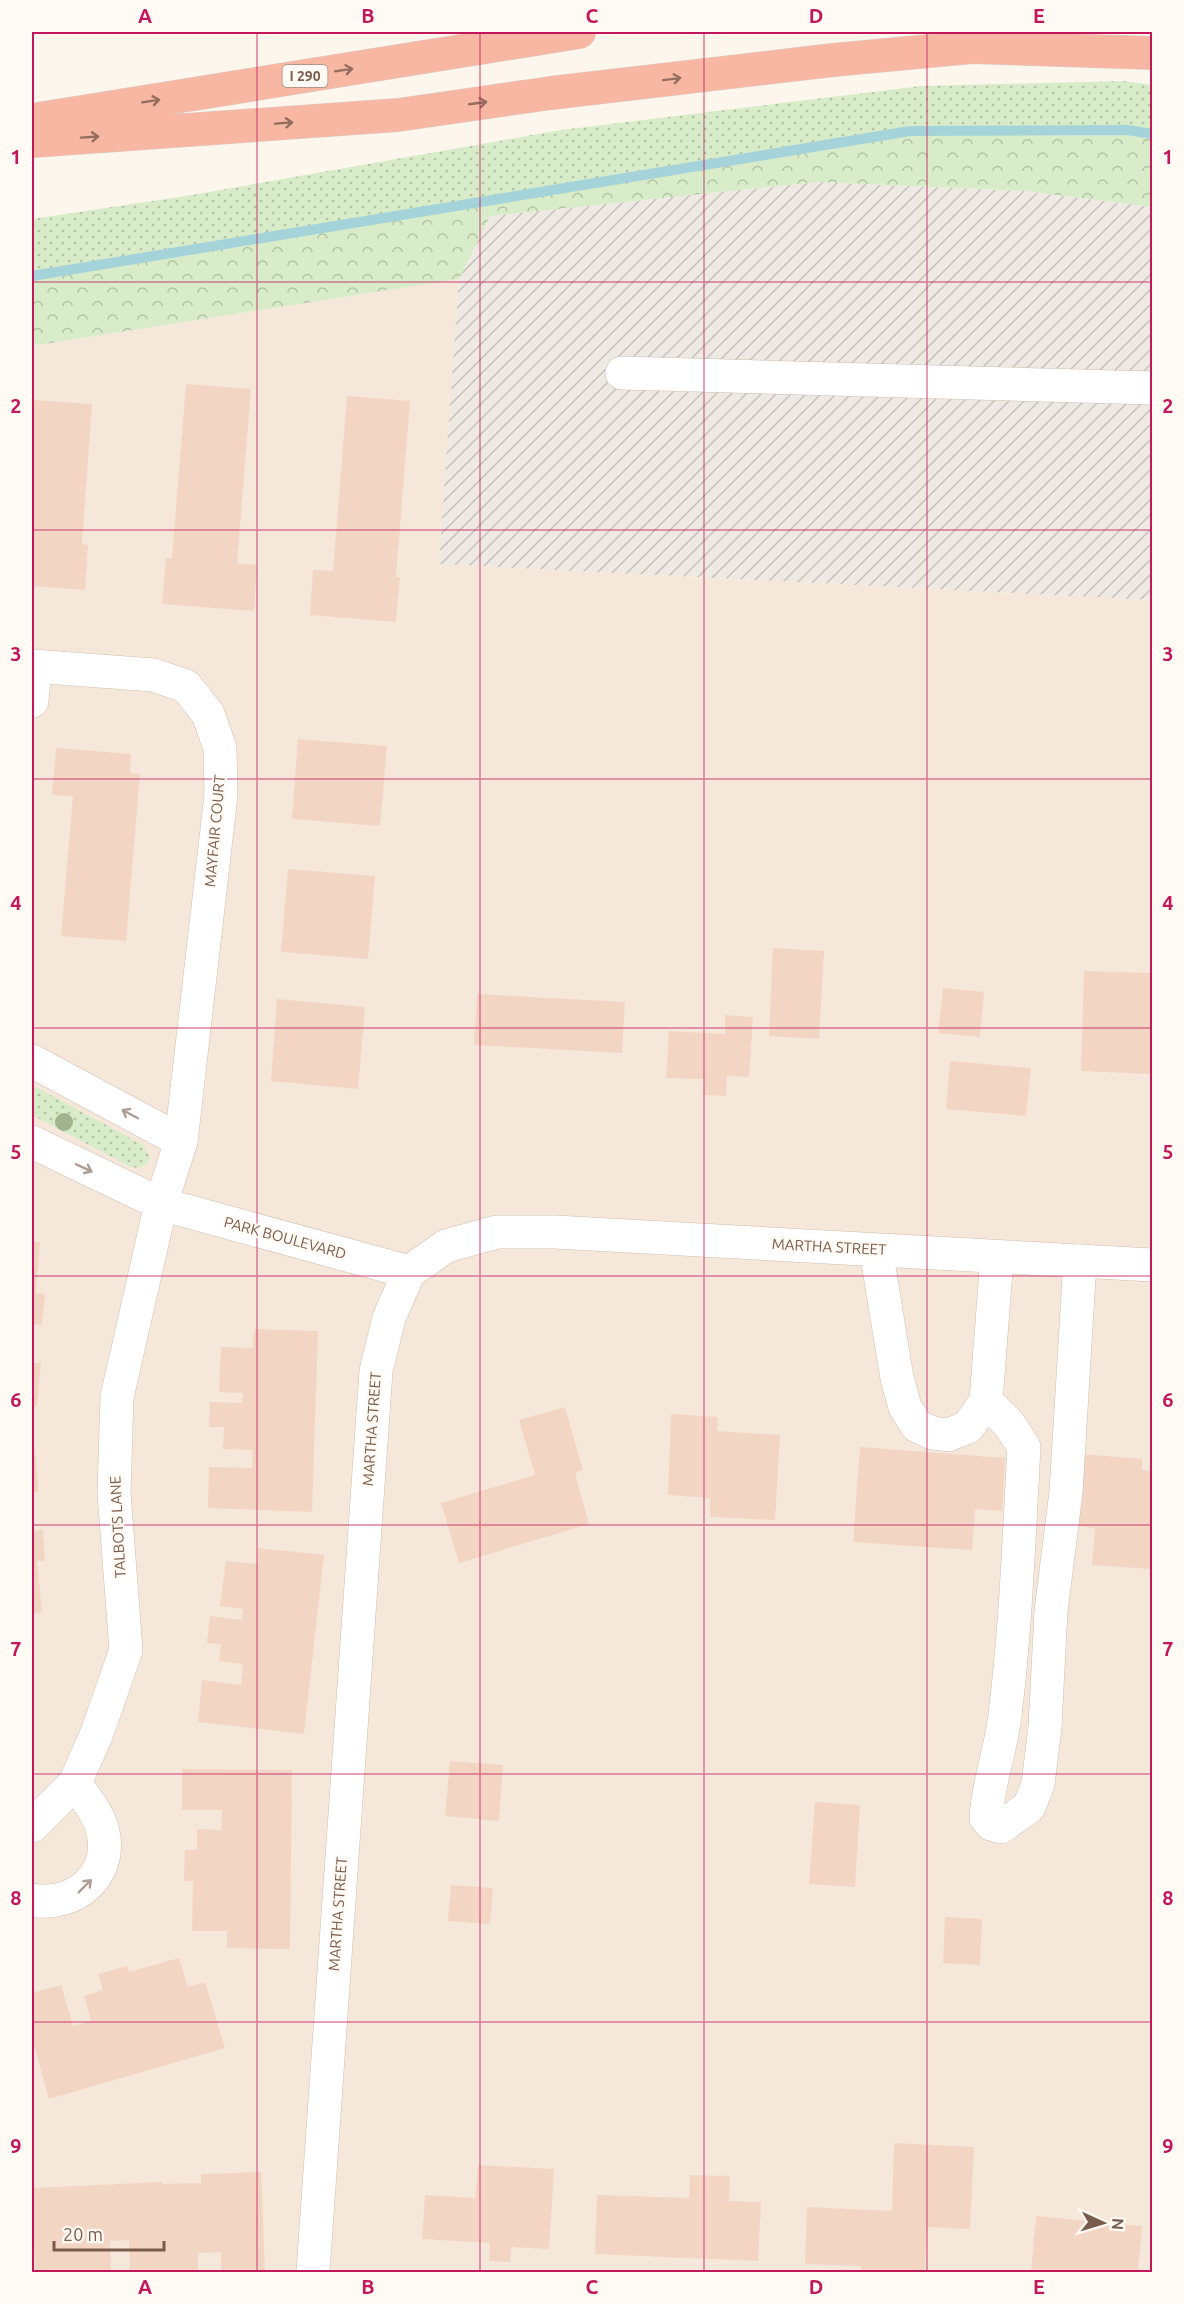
<svg xmlns="http://www.w3.org/2000/svg" width="1184" height="2304" font-family="Ubuntu,sans-serif">
<style>
.residential{fill:#f5e8da}
.industrial{fill:url(#industrial-furrows)}
.grass{fill:url(#grass-dots)}
.forest{fill:url(#forest-crowns)}
.lines{fill:none;stroke-linecap:round;stroke-linejoin:round}
.stream{stroke:#a5d3da;stroke-width:10}
.building{fill:#f3d5c3}
.minor-casing{stroke:#d1beb0;stroke-width:34}
.highway-casing{stroke:#dad1cd;stroke-width:34}
.minor{stroke:#fff;stroke-width:33}
.highway{stroke:#f7b7a3;stroke-width:33}
.tree{fill:#a0b28e}
.oneway{stroke:#936e5e}
.oneway2{stroke:#af9d94}
.grid{fill:none;stroke:#c2185b;stroke-width:1.5;stroke-opacity:0.55}
.labels{text-anchor:middle;stroke-width:4.5;stroke-linejoin:round;paint-order:stroke}
.shield{fill:#fffaf3;stroke:#a28b7f;stroke-width:1.5}
.shield-label{font-size:14px;font-weight:bold;fill:#7a5c4d}
.street-label{font-size:15px;fill:#7a5c4d;stroke:#fffaf3}
.neatline{fill:none;stroke:#c2185b;stroke-width:2}
.grid-label{font-size:20px;text-anchor:middle;font-weight:bold;fill:#c2185b}
</style>
<defs>
<pattern id="industrial-furrows" width="10" height="10" patternUnits="userSpaceOnUse" patternTransform="scale(1.5)"><rect width="10" height="10" fill="#efe9e4"/><path d="M-1 1l2-2M0 10L10 0M9 11l2-2" fill="none" stroke="#c7c0bb"/></pattern>
<pattern id="grass-dots" width="8" height="8" patternUnits="userSpaceOnUse" patternTransform="scale(1.5)"><rect width="8" height="8" fill="#d8ecc9"/><path d="M2 2h.1M6 6h.1" fill="none" stroke="#b4c2a5" stroke-width="1.8" stroke-linecap="round"/></pattern>
<pattern id="forest-crowns" width="20" height="18" patternUnits="userSpaceOnUse" patternTransform="scale(1.5)"><rect width="20" height="18" fill="#d8ecc9"/><path d="M2 6a3 3 0 1 1 6 0M12 15a3 3 0 1 1 6 0" fill="none" stroke="#b4c2a5"/></pattern>
</defs>
<rect width="100%" height="100%" fill="#fdf6ec"/>
<path class="residential" d="M459 279 440 564 1152 600V2272H32V346Z"/>
<path class="industrial" d="M818 182 1026 191 1152 207V600L439 564 459 279 490 216Z"/>
<path class="grass" d="M1124 81 1152 85V138L1127 130 910 131 32 272V219L186 196 561 130 921 86Z
M32 1085 143 1145 150 1157 149 1162 139 1168 131 1167 32 1115Z"/>
<path class="forest" d="M1127 130 1152 138V207L1026 191 818 182 490 216 459 279 32 346V273L910 131Z"/>
<g class="lines">
<path class="stream" d="M32 276 910 131 1127 130 1152 134"/>
</g>
<path class="building" d="M186 384 251 389 237 563 257 565 254 611 162 604 166 558H172Z
M347 396 410 401 396 577H400L396 622 310 615 313 570 333 571Z
M32 400 92 404 82 544 88 545 85 590 32 586Z
M298 739 387 746 380 826 292 819Z
M56 748 131 754 130 773 140 774 126 941 61 936 73 796 52 795Z
M288 869 375 876 368 959 281 952Z
M773 948 824 951 819 1039 769 1036Z
M1084 971 1152 973V1074L1081 1071Z
M943 988 984 992 980 1037 938 1033Z
M477 994 625 1002 622 1053 474 1045Z
M277 999 365 1007 358 1089 271 1081Z
M725 1015 753 1017 749 1077 727 1076 726 1096 703 1095 705 1079 666 1078 669 1031 725 1034Z
M950 1061 1031 1068 1026 1116 946 1109Z
M32 1242H40L36 1293 45 1294 42 1325 32 1324Z
M254 1329 318 1331 312 1512 208 1508 209 1467 252 1468 253 1450 223 1449 224 1427H209L210 1402 242 1403 243 1393 219 1392 221 1347 253 1348Z
M32 1363H41L37 1406H32Z
M565 1407 583 1470 575 1473 589 1524 459 1563 441 1503 535 1475 519 1420Z
M671 1414 718 1417 717 1431 780 1435 775 1520 710 1517V1498L668 1495Z
M860 1447 1005 1458 1002 1511 975 1509 972 1550 853 1542Z
M32 1451H35L39 1492 32 1493Z
M1081 1454 1142 1459V1470L1152 1471V1569L1092 1565 1095 1528 1077 1526Z
M43 1530 45 1561H37L42 1612 32 1614V1531Z
M258 1548 324 1555 304 1734 198 1722 202 1680 241 1685 243 1664 219 1661 221 1644 207 1643 210 1616 242 1620 243 1609 220 1606 226 1561 257 1564Z
M450 1761 503 1765 499 1821 445 1816Z
M182 1769 292 1770 290 1949 227 1948V1931H192L193 1881H184L185 1850H197V1829L221 1830 222 1810H182Z
M815 1802 860 1805 855 1887 809 1884Z
M451 1885 493 1888 490 1924 448 1921Z
M945 1917 982 1919 980 1965 943 1963Z
M179 1958 188 1987 205 1982 225 2048 49 2099 32 2038V1993L61 1985 73 2026 91 2021 84 1996 103 1990 98 1974 127 1966 129 1972Z
M894 2143 974 2147 970 2229 927 2227 925 2272H861V2266L805 2264 807 2207 892 2211Z
M478 2165 554 2169 549 2249 511 2247 510 2262 489 2261 490 2243 422 2239 425 2195 475 2198Z
M261 2172 265 2272H221V2252L198 2253V2272H130L129 2240 110 2241 111 2272H35L32 2188 162 2182 163 2184 201 2183V2174Z
M690 2175 730 2176 729 2201 761 2202 758 2261 595 2254 597 2195 689 2198Z
M1036 2216 1142 2226 1138 2272H1031Z"/>
<g class="lines">
<defs>
<path id="minor" d="M622 373 1152 388
M32 666 153 675 186 686 208 714 220 748 221 795 181 1141 161 1204 117 1397 114 1493 126 1650 97 1733 75 1783 32 1826
M32 701 35 667
M32 1061 181 1141
M32 1142 161 1204 409 1272
M876 1250 897 1378 905 1407 917 1426 932 1433 948 1435 968 1427 986 1401
M997 1257 986 1401 1009 1424 1024 1447C1019 1536 1016 1626 1005 1715 1001 1750 988 1783 986 1818L991 1824 1001 1827 1029 1807 1038 1784 1045 1727 1051 1611 1066 1492 1080 1261
M32 1900C73 1908 113 1876 103 1832 99 1814 85 1798 75 1783
M313 2272 376 1371 389 1318 409 1272 446 1246 497 1232H555L1152 1265"/>
<path id="highway" d="M32 120 579 32
M32 141 398 115 551 93 833 60 972 47 1152 53"/>
</defs>
<use href="#minor" class="minor-casing"/>
<use href="#highway" class="highway-casing"/>
<use href="#minor" class="minor"/>
<use href="#highway" class="highway"/>
</g>
<circle class="tree" cx="64" cy="1122" r="9"/>
<defs><path id="oneway-shaft" d="M-6 0H5M1.5-3L5.5 0L1.5 3" fill="none" stroke-width="1.6" stroke-linecap="round" stroke-linejoin="round" transform="scale(1.5)"/></defs>
<g class="oneway">
<use href="#oneway-shaft" transform="translate(344 70) rotate(-9)"/>
<use href="#oneway-shaft" transform="translate(672 79) rotate(-7)"/>
<use href="#oneway-shaft" transform="translate(151 101) rotate(-9)"/>
<use href="#oneway-shaft" transform="translate(478 103) rotate(-8)"/>
<use href="#oneway-shaft" transform="translate(284 123) rotate(-4)"/>
<use href="#oneway-shaft" transform="translate(90 137) rotate(-4)"/>
</g>
<g class="oneway2">
<use href="#oneway-shaft" transform="translate(130 1114) rotate(-152)"/>
<use href="#oneway-shaft" transform="translate(84 1168) rotate(25)"/>
<use href="#oneway-shaft" transform="translate(85 1886) rotate(-45)"/>
</g>
<path class="grid" d="M257 32V2272M480 32V2272M704 32V2272M927 32V2272M32 282H1152M32 530H1152M32 779H1152M32 1028H1152M32 1276H1152M32 1525H1152M32 1774H1152M32 2022H1152"/>
<g class="labels">
<rect class="shield" x="282.5" y="65" width="45" height="22" rx="4.5"/>
<g class="shield-label">
<text x="305" y="81">I 290</text>
</g>
<g class="street-label">
<text transform="translate(215 831) rotate(-85)" y="5">MAYFAIR COURT</text>
<text transform="translate(285 1238) rotate(15)" y="5">PARK BOULEVARD</text>
<text transform="translate(829 1247) rotate(3)" y="5">MARTHA STREET</text>
<text transform="translate(372 1429) rotate(-86)" y="5">MARTHA STREET</text>
<text transform="translate(118 1527) rotate(-93)" y="5">TALBOTS LANE</text>
<text transform="translate(338 1914) rotate(-86)" y="5">MARTHA STREET</text>
</g>
</g>
<rect width="1184" height="2304" fill="none" stroke="#fffaf3" stroke-width="66"/>
<g transform="translate(1103 2223) rotate(94)" stroke="#fffaf3" stroke-width="4.5" paint-order="stroke">
<path d="M0-4.5L10 22L0 15L-10 22Z" fill="#7a5c4d"/>
<text y="-9" font-size="16" font-weight="bold" text-anchor="middle" fill="#7a5c4d">N</text>
</g>
<path d="M54 2241v9h110v-9" fill="none" stroke="#7a5c4d" stroke-width="3"/>
<text x="63" y="2241" font-size="18" fill="#7a5c4d" stroke="#fffaf3" stroke-width="4.5" paint-order="stroke">20 m</text>
<rect x="33" y="33" width="1118" height="2238" class="neatline"/>
<g class="grid-label">
<text x="145" y="23">A</text>
<text x="368" y="23">B</text>
<text x="592" y="23">C</text>
<text x="816" y="23">D</text>
<text x="1039" y="23">E</text>
<text x="16" y="164">1</text>
<text x="1168" y="164">1</text>
<text x="16" y="413">2</text>
<text x="1168" y="413">2</text>
<text x="16" y="661">3</text>
<text x="1168" y="661">3</text>
<text x="16" y="910">4</text>
<text x="1168" y="910">4</text>
<text x="16" y="1159">5</text>
<text x="1168" y="1159">5</text>
<text x="16" y="1407">6</text>
<text x="1168" y="1407">6</text>
<text x="16" y="1656">7</text>
<text x="1168" y="1656">7</text>
<text x="16" y="1905">8</text>
<text x="1168" y="1905">8</text>
<text x="16" y="2153">9</text>
<text x="1168" y="2153">9</text>
<text x="145" y="2294">A</text>
<text x="368" y="2294">B</text>
<text x="592" y="2294">C</text>
<text x="816" y="2294">D</text>
<text x="1039" y="2294">E</text>
</g>
</svg>
